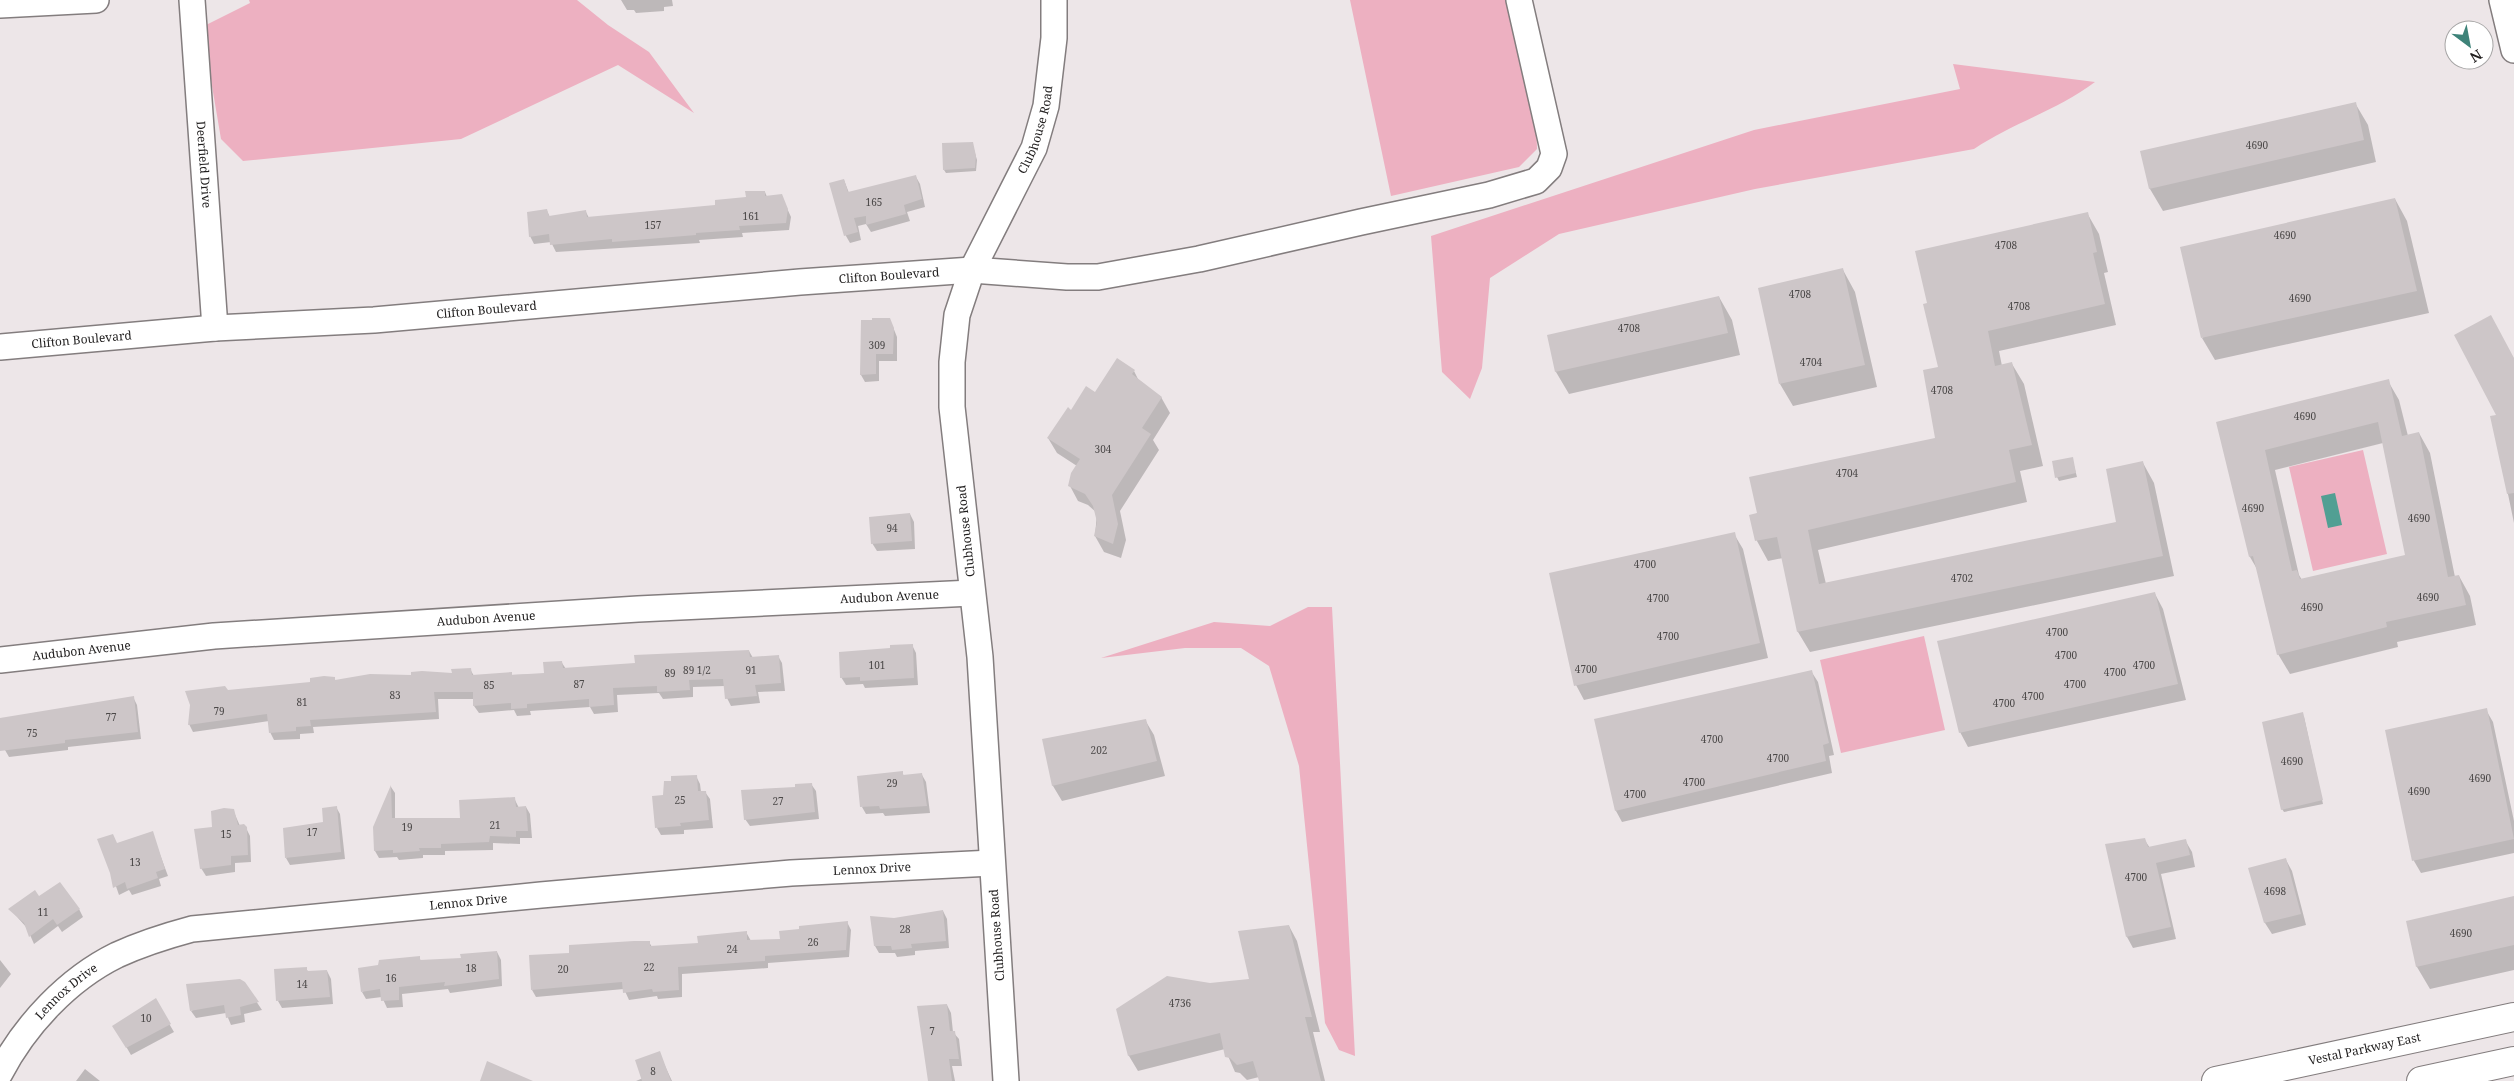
<svg xmlns="http://www.w3.org/2000/svg" width="2514" height="1081" font-family="'Noto Serif',serif">
<style>
.green{fill:#edb0c1}
.water{fill:#519f93}
.shadow{fill:#0003;fill-rule:evenodd}
.building{fill:#cdc6c8;fill-rule:evenodd}
.lines{fill:none;stroke-linecap:round;stroke-linejoin:round}
.minor-casing{stroke:#837d7e;stroke-width:28}
.major-casing{stroke:#837d7e;stroke-width:30}
.minor{stroke:#fff;stroke-width:25}
.major{stroke:#fff;stroke-width:28}
.labels{text-anchor:middle;stroke-width:4;stroke-linejoin:round;paint-order:stroke}
.number-label{font-size:10px;fill:#4b4848}
.street-label{font-size:12px;fill:#201e1e;stroke:#fff}
</style>
<rect width="100%" height="100%" fill="#ede6e8"/>
<path class="green" d="M249 0H577L608 25 649 52 694 113 618 65 461 139 243 161 221 139 202 27 250 3Z
M1350 0H1507L1536 119 1537 149 1519 167 1391 196Z
M1953 64 2095 82C2058 110 2013 123 1974 149L1755 189 1559 234 1490 278 1482 368 1470 399 1442 372 1431 236 1754 130 1960 89Z
M2363 450 2387 554 2313 571 2289 467Z
M1308 607H1332L1355 1056 1339 1050 1325 1023 1299 766 1269 666 1241 648H1185L1101 658 1214 622 1270 626Z
M1924 636 1945 730 1841 753 1820 660Z"/>
<path class="water" d="M2335 493 2342 525 2328 528 2321 496Z"/>
<path class="shadow" d="M621 0H672L673 6 664 7V11L636 13 634 10H627Z
M2355 103 2368 125 2376 162 2163 211 2150 189 2142 152Z
M972 143 977 160 976 171 946 173 944 170Z
M916 177 920 184 925 207 907 212 910 221 871 232 866 224 858 226 861 240 850 243 846 236 831 184 844 180 849 193Z
M765 192 767 197 781 195 791 217 789 230 742 233 743 237 699 240 700 243 556 252 551 242 534 244 530 236 547 211 550 217 586 212 589 218 717 206Z
M2395 199 2407 221 2429 313 2215 360 2202 338Z
M2087 213 2099 234 2108 272 2104 273 2116 325 1999 351 2002 366 2012 364 2024 384 2043 466 2020 471 2027 502 1818 550 1826 584 2118 523 2143 463 2154 483 2174 576 1810 652 1798 632 1783 558 1768 561 1757 541 1751 516 1937 439 1939 368Z
M1843 270 1855 292 1877 387 1793 406 1780 384Z
M1719 297 1732 320 1740 355 1569 394 1556 372 1548 336Z
M862 321 893 327 897 337V361H879V381L865 382 861 375Z
M2514 358V523L2492 417 2498 416Z
M1134 371 1139 381 1161 397 1170 413 1153 440 1159 450 1120 511 1126 540 1121 558 1104 552 1095 536 1097 513 1088 505 1078 501 1070 486 1077 466 1057 453 1048 438 1072 412 1095 394Z
M2388 381 2399 400 2408 436 2419 433 2430 453 2455 577 2459 576 2470 596 2476 625 2397 642 2398 647 2290 674 2278 654 2257 569 2250 557 2218 422ZM2383 443 2406 556 2302 580 2299 575 2275 470Z
M2072 458 2077 477 2059 481 2057 477Z
M910 514 914 522 915 549 877 551 872 543Z
M1734 534 1743 549 1768 658 1584 700 1576 685Z
M2155 594 2163 609 2186 700 1968 747 1960 732Z
M912 645 916 653 918 685 865 688 863 684 846 685 841 677 892 649Z
M749 651 753 658 778 656 782 663 785 691 758 692 760 703 731 706 727 698 725 686 693 687V697L663 699 659 693 617 695 618 712 594 714 590 707 530 711 531 715 517 716 514 710 479 713 474 706 475 699H438L439 719 313 727 314 733 300 734V739L274 740 270 732 269 721 193 732 189 724 227 691 312 683 334 678 336 681 453 675 470 669 474 676 545 674 562 663 566 669 636 664Z
M1811 671 1818 682 1834 755 1829 756 1832 773 1622 822 1616 811 1596 720Z
M133 697 137 705 141 739 68 747V750L9 757 5 750 0 719Z
M2486 710 2493 722 2514 821V853L2421 873 2414 861 2386 731Z
M2304 717 2323 804 2284 812 2282 809Z
M1145 720 1154 735 1165 776 1062 801 1053 786 1044 740Z
M902 772 904 776 922 775 926 782 930 813 885 816 883 813 866 814 862 807Z
M696 776 700 784 701 792H705L710 799 713 828 684 830V834L661 835 657 828 672 782Z
M811 784 816 791 819 819 750 826 745 819 797 788Z
M391 787 395 793V820L462 819 514 798 519 808 526 807 530 814 532 838H520V844L493 843V850L445 851V855H423V858L399 860 397 857 379 858 375 851V827Z
M336 807 340 814 345 859 290 865 286 858 324 824Z
M233 810 240 826 246 828 250 836 251 862 235 863V872L206 876 201 868 213 828Z
M152 833 168 876 159 879 161 886 132 895 129 890 119 895 111 872 117 844Z
M2144 839 2150 848 2185 840 2192 852 2195 867 2161 874 2176 939 2133 948 2127 937 2107 845Z
M2286 860 2292 871 2306 925 2272 934 2265 923 2250 869Z
M39 898 79 909 83 917 62 932 58 926 34 944 27 928 10 909Z
M2514 898V970L2430 989 2417 967 2407 922Z
M943 911 947 919 949 948 915 951V955L897 957 895 953H879L875 946 894 919Z
M847 922 851 930 849 957 768 963V968L682 974V997L658 999 657 996 629 1000 624 989 536 997 532 990 570 954 649 942 652 947 699 944 746 932 751 941 781 940 801 930Z
M1289 926 1297 941 1320 1032H1313L1325 1081H1260L1259 1077 1247 1080 1240 1073 1235 1072 1225 1049 1138 1071 1129 1056 1118 1009 1210 985 1251 980Z
M497 952 501 960 502 986 450 993 448 989 402 994 403 1007 387 1008 382 997 366 999 362 992 419 957 421 961 462 960Z
M0 960 11 974 0 988Z
M306 969 309 972 327 971 331 979 333 1004 282 1008 278 1001Z
M244 983 262 1010 244 1014 245 1022 231 1025 226 1013 196 1018 191 1011Z
M155 1000 174 1032 131 1055 114 1026Z
M947 1005 951 1013 953 1032 959 1039 962 1066H952L955 1081H929Z
M659 1053 672 1081H636L643 1078Z
M85 1069 100 1081H76Z"/>
<path class="building" d="M2356 102 2364 140 2149 189 2140 151Z
M973 142 976 156 975 168 943 170 942 143Z
M916 175 922 199 904 205 906 214 866 225V216L854 218 858 232 844 236 829 183 844 179 848 192Z
M745 191H765V196L782 194 788 209 786 223 739 226 740 230 696 233V235L612 242V239L550 245 549 234 529 237 527 212 547 209 549 216 586 210 587 217 715 205V200L746 197Z
M2395 198 2417 291 2201 338 2180 247Z
M2088 212 2097 252 2093 253 2105 304 1988 331 1995 366 2012 362 2032 445 2009 450 2016 482 1808 530 1819 584 2116 522 2106 469 2143 461 2163 556 1797 632 1777 537 1755 541 1749 515 1757 513 1749 477 1935 438 1923 370 1938 367 1923 304 1927 303 1915 251Z
M1843 268 1865 365 1779 384 1758 288Z
M1719 296 1728 333 1555 372 1547 335Z
M2491 315 2514 358V493L2507 494 2490 416 2496 415 2454 335Z
M872 318H890L894 328 893 354H876V374L860 375 861 320H872Z
M1117 358 1135 370 1132 374 1162 397 1142 428 1151 434 1112 495 1118 524 1113 544 1094 536 1097 522 1093 506 1085 494 1068 486 1071 473 1080 459 1047 438 1068 407 1071 410 1086 386 1095 392Z
M2389 379 2402 436 2419 432 2448 577 2459 575 2466 605 2386 622 2387 627 2277 655 2253 556 2249 557 2216 422ZM2378 422 2405 555 2300 579 2297 570 2292 571 2265 450Z
M2073 457 2076 473 2055 478 2052 461Z
M910 513 912 541 871 544 869 517Z
M1735 532 1760 643 1574 686 1549 573Z
M2155 592 2178 684 1959 733 1937 641Z
M913 644 914 678 860 681V677L840 678 839 652 890 648V645Z
M749 650 750 657 779 655 781 683 755 685 757 696 725 699 723 679 689 680 690 690 657 692V686L613 688 614 705 589 707V699L527 704V708L511 709V703L473 706V692H434L436 712 310 720 311 726 296 727V731L269 733 267 714 188 725 190 705 185 691 225 686 228 690 310 682V678L324 676 335 677V680L370 674 411 675V672L422 671 452 673 451 669 471 668 472 675 512 672V675L544 673 543 662 562 661 563 668 635 663 634 655Z
M1812 670 1829 743 1823 745 1826 761 1615 811 1594 719Z
M134 696 138 732 65 740V743L0 751V718Z
M2487 708 2514 839 2412 861 2385 730Z
M2303 712 2323 800 2281 810 2262 722Z
M1146 719 1157 761 1052 786 1042 739Z
M903 771V775L922 773 927 806 880 809 879 806 860 807 857 776Z
M697 775 698 791H706L709 820 680 823 681 826 655 828 652 796 663 795 664 781H671V776Z
M812 783 815 812 744 820 741 790 795 787V784Z
M391 785 392 818H460L459 800 515 797 516 807 526 806 528 831H516V837L490 836 489 842 441 844V848H419L420 851 393 853V850L374 851 373 827Z
M337 806 341 852 285 858 283 828 323 822 322 808Z
M224 808 234 809 238 825 244 824 247 827 248 855 231 856V865L200 869 194 829 212 827 211 811Z
M153 831 165 869 156 872 158 878 127 889 125 882 113 888 110 873 97 839 113 834 117 843Z
M2145 838 2148 847 2186 839 2190 855 2156 863 2171 927 2126 937 2105 844Z
M2286 858 2301 914 2264 923 2248 868Z
M60 882 80 909 57 925 53 919 29 937 24 923 8 909 35 890 39 896Z
M2514 896V945L2416 967 2406 921Z
M943 910 946 941 911 944 912 948 892 950 891 946H874L870 916 894 918Z
M848 921 846 950 765 956V961L678 967 679 990 653 992 652 989 623 993 622 982 531 990 529 955 569 953V945L634 941H650V946L698 943 697 936 747 931V940L780 939 779 931 799 929V926Z
M1289 925 1312 1017H1305L1321 1081H1259L1253 1061 1237 1065 1230 1058 1225 1057 1220 1033 1128 1056 1116 1009 1167 976 1210 983 1249 979 1238 931Z
M497 951 499 979 444 986 445 982 399 987V1000L381 1001 380 989 361 992 358 968 378 965 379 960 420 956V960L461 958 460 954Z
M307 967V971L327 970 330 997 276 1001 274 969Z
M240 979 245 982 259 1002 240 1007 241 1015 226 1018 224 1005 190 1011 186 984Z
M156 998 171 1024 126 1048 112 1026Z
M947 1004 950 1031H955L959 1059H949L952 1081H928L917 1006Z
M660 1051 671 1081H642L635 1060Z
M487 1061 533 1081H480Z"/>
<g class="lines">
<defs>
<g id="minor">
<path id="s1" d="M192 0 215 328"/>
<path d="M2502 0 2514 50"/>
<path d="M0 5 96 0"/>
<path id="s2" d="M0 347 215 328 374 320 800 282 972 270 1067 277H1098L1199 259 1361 222 1489 195 1536 181 1549 168 1554 154 1519 0"/>
<path id="s3" d="M0 660 214 636 638 609 972 593"/>
<path id="s4" d="M0 1073C25 1025 68 979 117 955 141 944 166 936 192 929L541 895 791 873 992 863"/>
<path id="s5" d="M1006 1081 980 657 952 407V362L957 315 972 270 1034 148 1046 106 1054 38V0"/>
</g>
<g id="major">
<path id="s6" d="M2216 1081 2514 1017"/>
<path d="M2421 1081 2514 1061"/>
</g>
</defs>
<use href="#minor" class="minor-casing"/>
<use href="#major" class="major-casing"/>
<use href="#minor" class="minor"/>
<use href="#major" class="major"/>
</g>
<g class="labels">
<g class="number-label">
<text x="2257" y="149">4690</text>
<text x="874" y="206">165</text>
<text x="751" y="220">161</text>
<text x="653" y="229">157</text>
<text x="2285" y="239">4690</text>
<text x="2006" y="249">4708</text>
<text x="1800" y="298">4708</text>
<text x="2300" y="302">4690</text>
<text x="2019" y="310">4708</text>
<text x="1629" y="332">4708</text>
<text x="877" y="349">309</text>
<text x="1811" y="366">4704</text>
<text x="1942" y="394">4708</text>
<text x="2305" y="420">4690</text>
<text x="1103" y="453">304</text>
<text x="1847" y="477">4704</text>
<text x="2253" y="512">4690</text>
<text x="2419" y="522">4690</text>
<text x="892" y="532">94</text>
<text x="1645" y="568">4700</text>
<text x="1962" y="582">4702</text>
<text x="2428" y="601">4690</text>
<text x="1658" y="602">4700</text>
<text x="2312" y="611">4690</text>
<text x="2057" y="636">4700</text>
<text x="1668" y="640">4700</text>
<text x="2066" y="659">4700</text>
<text x="877" y="669">101</text>
<text x="2144" y="669">4700</text>
<text x="1586" y="673">4700</text>
<text x="697" y="674">89 1/2</text>
<text x="751" y="674">91</text>
<text x="2115" y="676">4700</text>
<text x="670" y="677">89</text>
<text x="579" y="688">87</text>
<text x="2075" y="688">4700</text>
<text x="489" y="689">85</text>
<text x="395" y="699">83</text>
<text x="2033" y="700">4700</text>
<text x="302" y="706">81</text>
<text x="2004" y="707">4700</text>
<text x="219" y="715">79</text>
<text x="111" y="721">77</text>
<text x="32" y="737">75</text>
<text x="1712" y="743">4700</text>
<text x="1099" y="754">202</text>
<text x="1778" y="762">4700</text>
<text x="2292" y="765">4690</text>
<text x="2480" y="782">4690</text>
<text x="1694" y="786">4700</text>
<text x="892" y="787">29</text>
<text x="2419" y="795">4690</text>
<text x="1635" y="798">4700</text>
<text x="680" y="804">25</text>
<text x="778" y="805">27</text>
<text x="495" y="829">21</text>
<text x="407" y="831">19</text>
<text x="312" y="836">17</text>
<text x="226" y="838">15</text>
<text x="135" y="866">13</text>
<text x="2136" y="881">4700</text>
<text x="2275" y="895">4698</text>
<text x="43" y="916">11</text>
<text x="905" y="933">28</text>
<text x="2461" y="937">4690</text>
<text x="813" y="946">26</text>
<text x="732" y="953">24</text>
<text x="649" y="971">22</text>
<text x="471" y="972">18</text>
<text x="563" y="973">20</text>
<text x="391" y="982">16</text>
<text x="302" y="988">14</text>
<text x="1180" y="1007">4736</text>
<text x="146" y="1022">10</text>
<text x="932" y="1035">7</text>
<text x="653" y="1075">8</text>
</g>
<g class="street-label">
<text dy="4" stroke="none"><textPath href="#s5" startOffset="971">Clubhouse Road</textPath></text>
<text dy="4" stroke="none"><textPath href="#s1" startOffset="165">Deerfield Drive</textPath></text>
<text dy="4" stroke="none"><textPath href="#s2" startOffset="892">Clifton Boulevard</textPath></text>
<text dy="4" stroke="none"><textPath href="#s2" startOffset="488">Clifton Boulevard</textPath></text>
<text dy="4" stroke="none"><textPath href="#s2" startOffset="82">Clifton Boulevard</textPath></text>
<text transform="translate(966 531) rotate(-96)" y="4">Clubhouse Road</text>
<text dy="4" stroke="none"><textPath href="#s3" startOffset="892">Audubon Avenue</textPath></text>
<text dy="4" stroke="none"><textPath href="#s3" startOffset="488">Audubon Avenue</textPath></text>
<text dy="4" stroke="none"><textPath href="#s3" startOffset="82">Audubon Avenue</textPath></text>
<text dy="4" stroke="none"><textPath href="#s4" startOffset="931">Lennox Drive</textPath></text>
<text dy="4" stroke="none"><textPath href="#s4" startOffset="526">Lennox Drive</textPath></text>
<text transform="translate(997 935) rotate(-94)" y="4">Clubhouse Road</text>
<text dy="4" stroke="none"><textPath href="#s4" startOffset="106">Lennox Drive</textPath></text>
<text dy="4" stroke="none"><textPath href="#s6" startOffset="152">Vestal Parkway East</textPath></text>
</g>
</g>
<g transform="translate(2469 45) rotate(148)"><circle r="24" fill="#ffffff" stroke="#a6a5a5"/>
<path d="M0-4L9 19L0 12L-9 19Z" fill="#3e8379"/>
<text y="-8" font-size="14" font-weight="bold" text-anchor="middle" fill="#201e1e">N</text>
</g>
</svg>
